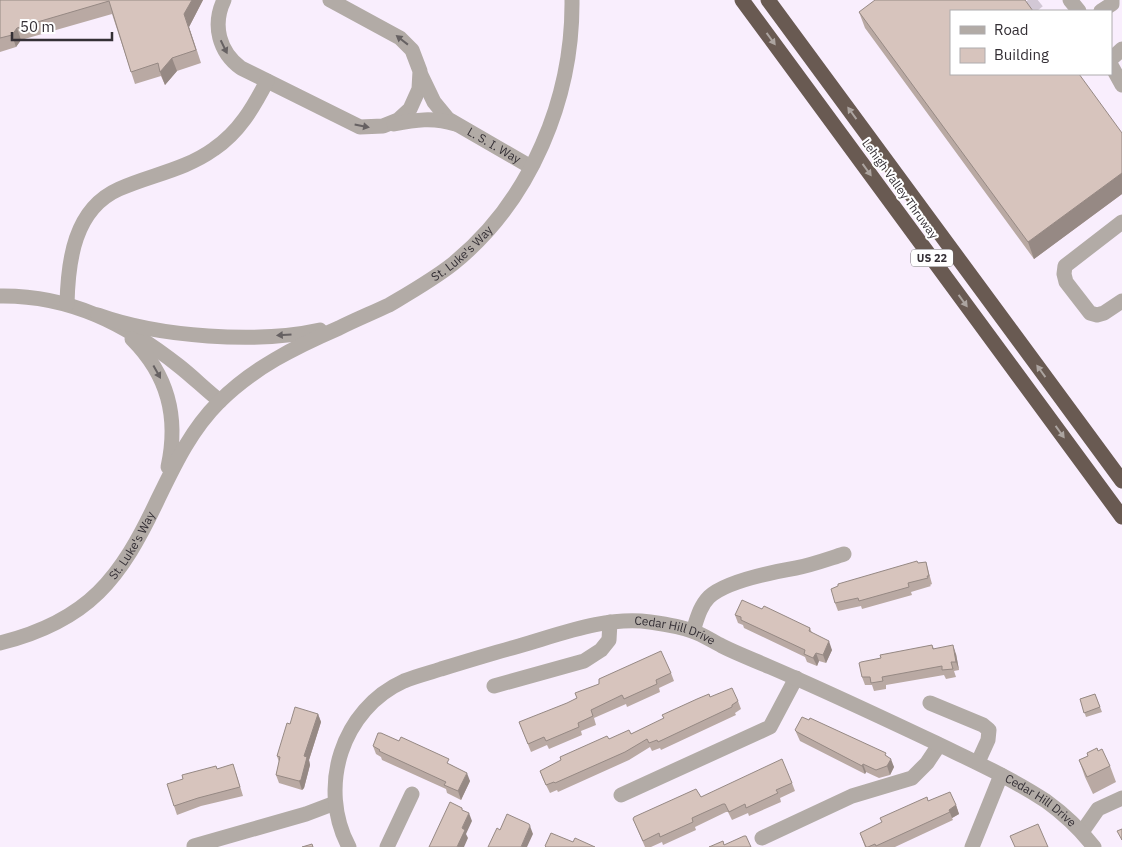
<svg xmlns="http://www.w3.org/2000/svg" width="1122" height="847" font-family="'IBM Plex Sans',sans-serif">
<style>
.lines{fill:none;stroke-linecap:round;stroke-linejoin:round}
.minor-tunnel{stroke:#d2c8d5;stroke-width:15;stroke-dasharray:15 8;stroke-linecap:butt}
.minor{stroke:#b2aba6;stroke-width:15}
.highway{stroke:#695a52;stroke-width:15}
.wall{fill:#b9a9a3}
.shaded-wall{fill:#968984}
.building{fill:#d7c4bd;stroke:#968984}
.oneway{fill:#aca4a0}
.oneway2{fill:#666162}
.labels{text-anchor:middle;stroke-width:4;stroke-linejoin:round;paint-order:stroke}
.shield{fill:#fff;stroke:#716d72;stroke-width:1}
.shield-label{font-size:11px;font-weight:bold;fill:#342f35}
.street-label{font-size:12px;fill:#342f35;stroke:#fff}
</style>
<rect width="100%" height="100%" fill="#f9eefd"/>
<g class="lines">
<path class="minor-tunnel" d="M1028 0 1037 11"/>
<g class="minor">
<path d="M224 0C212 25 219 52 241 68L360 127 383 126 398 120 410 109 419 89 420 71 412 50 400 38 330 0"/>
<path d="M1070 0 1079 11"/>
<path d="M1101 11 1112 4V0"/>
<path d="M1111 59 1122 49"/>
<path d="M1111 65 1122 85"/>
<path id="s1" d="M421 75 434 102 448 119 531 167"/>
<path d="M394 124C414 120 434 117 455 124"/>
<path d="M1122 222 1065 266 1064 274 1066 282 1090 313 1097 315 1104 313 1122 301"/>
<path d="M0 296C70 295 126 324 179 366 193 377 206 390 220 401"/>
<path d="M67 304C68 261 74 209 119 189 150 175 185 170 214 149 239 132 253 108 267 81"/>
<path d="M98 315C159 337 257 344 320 330"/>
<path d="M132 339C168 375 179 417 168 467"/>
<path d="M693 631C697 619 700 606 709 597 726 581 773 572 796 568 812 565 828 559 844 554"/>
<path id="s2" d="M0 643C89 621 121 578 158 499 175 464 191 430 219 402 253 368 295 347 339 328 355 320 372 313 389 305 411 292 434 279 454 263 531 200 573 98 572 0"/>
<path d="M494 686 584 661 601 650 609 640 610 622"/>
<path d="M930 703 983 725 989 730 988 740 978 762"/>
<path d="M621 795 770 727 796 678"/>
<path d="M1082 832 1098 809 1122 798"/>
<path d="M762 838 852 796 912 778 927 763 939 745"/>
<path d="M194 846 306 814 335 803"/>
<path id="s3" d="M349 847C317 787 342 709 404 681 416 676 429 673 441 669 467 661 493 653 519 646 561 634 606 616 650 622 664 624 679 626 692 631 702 634 712 641 722 646 738 654 754 660 770 667 826 691 881 717 936 743 973 761 1011 778 1046 801 1064 814 1080 829 1094 847"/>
<path d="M387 847 412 794"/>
<path d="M972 847 1001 775"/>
</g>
<path class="highway" d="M742 0 1122 517
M768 0 1122 481"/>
</g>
<path class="wall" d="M0 0H203L189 27 201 63 177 71 165 85 161 76 135 84 112 14 21 40 16 47 0 52Z
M859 12 1122 133V194L1034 259 865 28Z
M926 562 932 584 930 585 931 586 911 592 912 595 862 609 861 606 838 611 835 603 918 563Z
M762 609 810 628 812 633 832 650 826 663 819 661 817 666 807 662 805 657 744 628 743 625 738 623 735 615Z
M932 645 934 649 956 654 959 670 954 671 956 677 946 679 944 675 886 685V689L874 691 872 685H865L862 677 881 658Z
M671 673 674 681 659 688 660 692 627 707 626 704 594 718 596 725 581 731 582 735 549 749 547 745 531 752 519 722Z
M1095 694 1102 712 1086 717 1080 699Z
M738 701 741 709 735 713 736 715 661 750 660 748 652 751 650 747 629 760 558 792 557 790 550 793 543 779 540 771 609 739 631 734 664 719 662 715Z
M318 714 321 722 309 760 310 765 304 788 302 790 279 783 276 775 279 762 277 756 290 724Z
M795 730 887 756 894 767 890 775 879 778 866 772 865 774 800 741Z
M373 746 452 765 470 781 461 800 447 793 446 789 382 760 381 757 376 754Z
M1088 756 1110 766 1116 782 1093 794 1085 777 1079 760Z
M217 769 236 773 243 796 201 806 177 815 174 806Z
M792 783 795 791 780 798 781 802 749 816 748 813 732 820 728 812H726L695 827 696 830 663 845 662 842 651 847H645L633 819 701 797Z
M928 801 956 805 959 814 952 818 953 820 895 847H865L860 833Z"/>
<path class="shaded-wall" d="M192 0H203L189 27 201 63 184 14Z
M17 28 21 40 16 47 12 35Z
M172 58 177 71 165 85 160 72Z
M1122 173V194L1034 259 1028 242Z
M829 641 832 650 826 663 823 655Z
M953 645 956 654 959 670 956 662Z
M816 653 819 661 817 666 813 658Z
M318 714 321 722 309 760 310 765 304 788 302 790 299 781 304 756Z
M891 759 894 767 890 775 887 766Z
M863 764 866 772 865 774 862 766Z
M467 773 470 781 461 800 458 791Z
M956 805 959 814 952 818 949 810Z
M469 813 472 821 466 834 468 838 464 847H457L462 828Z
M530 826 533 834 527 847H521Z"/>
<path class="building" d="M0 0H192L184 14 196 50 172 58 160 72 158 63 131 72 109 1 17 28 12 35 0 38Z
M875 0H1025L1033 11H951V74H1079L1122 133V173L1028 242 859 12Z
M917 561 918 563 926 562 929 576H927L928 578 908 583 909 587 859 601 858 598 835 603 831 589 838 586V584Z
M742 600 762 609 764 606 810 628 809 631 829 641 823 655 816 653 813 658 804 654 805 650 741 620V617L735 615Z
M932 645 933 649 953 645 956 662H951L953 669 942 670V666L882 677 883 681 871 683 870 677H862L859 663 861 662 881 658 880 655Z
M661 651 671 673 656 680 657 684 624 699 622 695 591 710 593 716 578 723 579 727 546 741 544 737 528 744 519 722 567 703 577 698 575 693 599 684V679Z
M732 688 738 701 732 705V707L658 742 657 740 649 743 647 739 625 752 555 783 554 782 546 785 540 771 561 760 560 757 607 736 609 739 629 730 631 734 664 718 662 715 697 699 709 694 710 697Z
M1095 694 1100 707 1084 713 1080 699Z
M295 707 318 714 304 756 307 757 301 780 299 781 276 775 280 757 277 756 287 723 290 724Z
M802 717 809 720 810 718 886 753 885 755 891 759 887 766 876 770 863 764 862 766 797 732 795 730Z
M378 733H381L399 741 401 737 449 759 447 763 467 773 458 791 444 785 446 782 379 751 380 750 373 746Z
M1097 748 1098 751 1102 749 1110 766 1087 777 1079 760 1088 756 1087 753Z
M782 759 792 783 776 790 778 793 746 808 745 804 729 812 725 804H723L692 818 693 822 660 837 659 833 643 841 633 819 634 817 696 789 701 797Z
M233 764 240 787 198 798 174 806 167 784 183 779 182 775 216 766 217 769Z
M950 792 956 805 949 810 950 812 876 846 875 844 868 847H866L860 833 882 822 880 818 927 797 928 801Z
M450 802 462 808V810L469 813 462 828 465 830 457 847H429Z
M507 814 529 824 530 826 521 847H488L497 828 500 830Z
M1038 824 1048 847H1015L1010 836Z
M1122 829V840L1117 831Z
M551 833 573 842 575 838 595 847H546L545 846Z
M744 836H746L751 847H709L723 841 724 845Z
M312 844 313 847H302Z"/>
<defs><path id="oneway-solid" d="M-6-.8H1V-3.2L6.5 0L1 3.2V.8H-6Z" transform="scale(1.25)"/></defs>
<g class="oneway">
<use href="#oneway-solid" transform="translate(771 39) rotate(54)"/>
<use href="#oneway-solid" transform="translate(852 113) rotate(-126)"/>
<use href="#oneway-solid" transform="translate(867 170) rotate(54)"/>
<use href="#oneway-solid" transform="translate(963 301) rotate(54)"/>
<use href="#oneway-solid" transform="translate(1041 371) rotate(-126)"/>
<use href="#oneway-solid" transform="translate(1060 432) rotate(54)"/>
</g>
<g class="oneway2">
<use href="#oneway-solid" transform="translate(402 40) rotate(-142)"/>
<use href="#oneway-solid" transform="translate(224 47) rotate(64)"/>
<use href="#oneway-solid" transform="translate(362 126) rotate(11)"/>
<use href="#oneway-solid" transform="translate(284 335) rotate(176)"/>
<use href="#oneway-solid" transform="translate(157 372) rotate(61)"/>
</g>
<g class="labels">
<rect class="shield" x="911" y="249.5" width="42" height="17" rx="4"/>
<g class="shield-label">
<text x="932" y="262">US 22</text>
</g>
<g class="street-label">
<text dy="4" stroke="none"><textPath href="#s1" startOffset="105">L. S. I. Way</textPath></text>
<text transform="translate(900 189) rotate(54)" y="4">Lehigh Valley Thruway</text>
<text dy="4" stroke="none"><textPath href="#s2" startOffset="625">St. Luke's Way</textPath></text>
<text dy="4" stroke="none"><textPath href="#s2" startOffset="170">St. Luke's Way</textPath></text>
<text dy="4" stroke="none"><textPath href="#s3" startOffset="476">Cedar Hill Drive</textPath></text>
<text dy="4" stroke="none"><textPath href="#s3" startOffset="881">Cedar Hill Drive</textPath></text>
</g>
</g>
<rect x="950" y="10" width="162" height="65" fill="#ffffff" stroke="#aeacae"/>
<rect x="960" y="26" width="25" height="8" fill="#b2aba6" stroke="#aeacae"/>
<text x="994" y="35" font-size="15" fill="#342f35">Road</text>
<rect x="960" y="48" width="25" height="15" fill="#d7c4bd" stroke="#aeacae"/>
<text x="994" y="60" font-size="15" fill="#342f35">Building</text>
<path d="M12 32v8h100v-8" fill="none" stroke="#342f35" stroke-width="2.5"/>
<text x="20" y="32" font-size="15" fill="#342f35" stroke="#ffffff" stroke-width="4" paint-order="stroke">50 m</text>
</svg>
